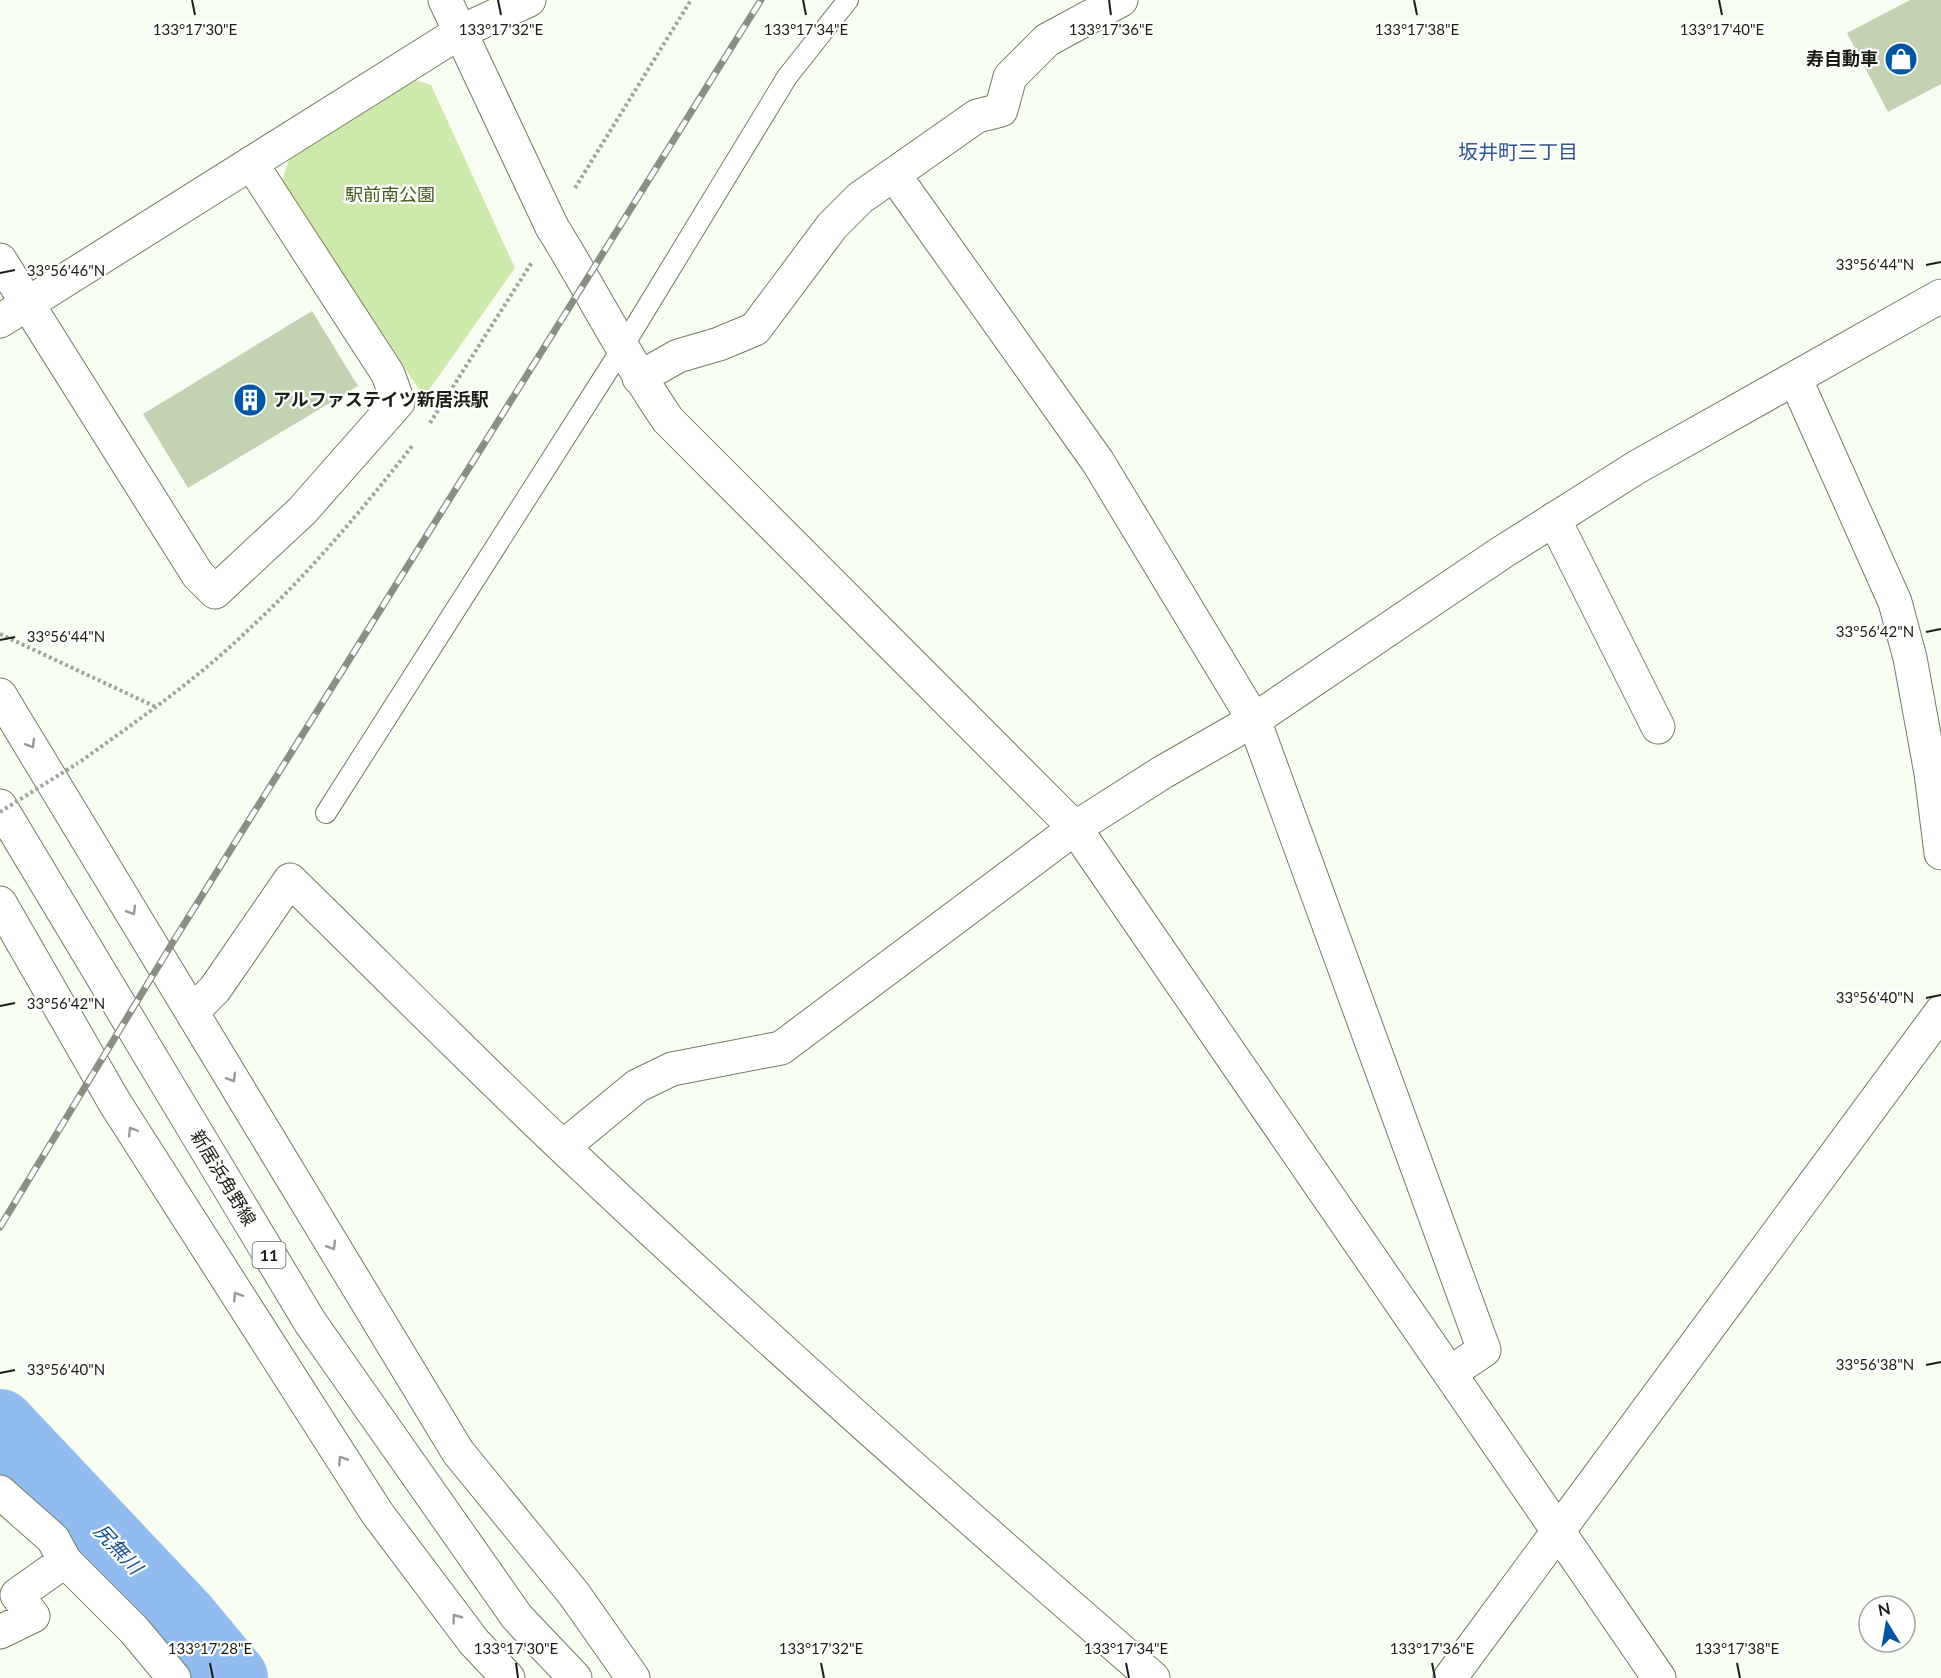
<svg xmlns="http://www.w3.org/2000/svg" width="1941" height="1678" font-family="Lato,'Noto Sans JP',sans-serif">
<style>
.green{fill:#cde9ab}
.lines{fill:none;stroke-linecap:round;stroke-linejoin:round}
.river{stroke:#92bcf0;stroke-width:70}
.building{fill:#c3d2b2}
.service-casing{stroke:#707d60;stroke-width:22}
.minor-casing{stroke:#707d60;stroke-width:35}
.tertiary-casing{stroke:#707d60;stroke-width:35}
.primary-casing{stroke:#707d60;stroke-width:35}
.path{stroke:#a0a599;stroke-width:4;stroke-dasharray:3 3;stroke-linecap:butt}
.service{stroke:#fff;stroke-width:20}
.minor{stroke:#fff;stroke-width:33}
.tertiary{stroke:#fff;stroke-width:33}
.primary{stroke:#fff;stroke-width:33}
.rail-casing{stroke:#8a8f83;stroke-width:7}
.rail{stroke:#fff;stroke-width:4.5;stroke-dasharray:14;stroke-linecap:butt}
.path-bridge{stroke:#a0a599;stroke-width:4;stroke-dasharray:3 3;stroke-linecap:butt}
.oneway{stroke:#989a94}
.ticks{fill:none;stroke:#191e12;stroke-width:2}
.labels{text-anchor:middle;stroke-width:4.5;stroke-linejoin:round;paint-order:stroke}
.shield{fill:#fff;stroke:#5e6259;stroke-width:1.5}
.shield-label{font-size:16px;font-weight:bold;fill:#191e12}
.poi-label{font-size:18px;font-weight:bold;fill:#191e12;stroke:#fff;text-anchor:end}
.park-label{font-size:18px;fill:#435b1c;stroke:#fff}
.street-label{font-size:18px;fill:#191e12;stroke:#fff}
.neighbourhood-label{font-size:20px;fill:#2c588d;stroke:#fff}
.water-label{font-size:20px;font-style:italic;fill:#1a5290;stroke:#fff}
.ticks-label{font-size:15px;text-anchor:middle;fill:#191e12;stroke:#fff;stroke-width:4.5;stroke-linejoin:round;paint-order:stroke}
</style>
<rect width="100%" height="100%" fill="#f8fef1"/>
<path class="green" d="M412 79 431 85 515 268 424 397 282 181 290 156Z"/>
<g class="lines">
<path class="river" d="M0 1424 183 1618 233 1678"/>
</g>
<path class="building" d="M1910 0H1941V84L1888 112 1847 33Z
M312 311 358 386 188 488 143 414Z"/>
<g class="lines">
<defs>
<path id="service" d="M326 813 621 350 787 77 848 0"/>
<path id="minor" d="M895 176 1098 462 1254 720 1484 1350 1450 1373
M552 227C592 291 625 358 668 420L1075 828 1659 1678
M0 260 198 575 215 592 302 511 398 402 388 374 251 163
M0 321 460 32 529 0
M639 378 678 356 719 344 755 329 832 226 860 198 977 116 1001 110 1010 77 1047 40 1121 0
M1795 378 1895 602 1910 658 1931 773 1941 853
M1554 519 1658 727
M0 695 458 1452 574 1594 633 1678
M0 903 115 1103 377 1513 474 1642 508 1678
M192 1012 215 989 290 880C382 970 472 1061 565 1149 756 1330 954 1506 1153 1678
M563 1147 637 1086 672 1069 781 1048 1075 828 1163 772 1254 720 1501 553 1637 467 1941 296
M0 1492 53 1539 65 1561
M0 1632 33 1616 17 1595 65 1561 134 1630 174 1678"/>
<path id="tertiary" d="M445 0 552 227
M1450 1678 1941 1012"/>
<path id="primary" d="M0 806 310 1322 517 1617 575 1678"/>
</defs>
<use href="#service" class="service-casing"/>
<use href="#minor" class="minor-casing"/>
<use href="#tertiary" class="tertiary-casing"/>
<use href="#primary" class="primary-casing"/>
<path class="path" d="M575 188 691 0
M430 423 532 262
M0 634 156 707
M81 761C137 721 196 680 246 632 308 575 361 511 413 445"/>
<use href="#service" class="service"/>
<use href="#minor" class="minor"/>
<use href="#tertiary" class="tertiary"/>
<use href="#primary" class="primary"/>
<defs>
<path id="rail" d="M0 1227 173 942 761 0"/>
</defs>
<use href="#rail" class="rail-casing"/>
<use href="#rail" class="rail"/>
<path class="path-bridge" d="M0 812 78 763"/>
</g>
<defs><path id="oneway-chevron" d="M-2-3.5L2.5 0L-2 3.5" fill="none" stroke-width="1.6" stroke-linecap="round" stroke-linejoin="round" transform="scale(1.5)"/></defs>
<g class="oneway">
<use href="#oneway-chevron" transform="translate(31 744) rotate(59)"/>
<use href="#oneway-chevron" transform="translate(132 911) rotate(59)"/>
<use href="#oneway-chevron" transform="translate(232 1078) rotate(59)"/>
<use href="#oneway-chevron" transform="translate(132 1131) rotate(-122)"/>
<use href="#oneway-chevron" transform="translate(332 1246) rotate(59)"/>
<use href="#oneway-chevron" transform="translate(237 1296) rotate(-122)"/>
<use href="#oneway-chevron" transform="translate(342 1460) rotate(-123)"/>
<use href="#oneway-chevron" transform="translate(456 1618) rotate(-127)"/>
</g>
<path class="ticks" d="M192 0 195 15M498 0 501 15M803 0 806 15M1109 0 1111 15M1414 0 1417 15M1719 0 1722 15M1926 265 1941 262M0 273 15 270M1926 632 1941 629M0 640 15 637M1926 998 1941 995M0 1006 15 1003M1926 1365 1941 1362M0 1373 15 1370M210 1663 213 1678M516 1663 518 1678M821 1663 824 1678M1126 1663 1129 1678M1432 1663 1435 1678M1737 1663 1740 1678"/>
<defs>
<symbol id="shop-disc" viewBox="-11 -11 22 22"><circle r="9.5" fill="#0356a4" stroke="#fff"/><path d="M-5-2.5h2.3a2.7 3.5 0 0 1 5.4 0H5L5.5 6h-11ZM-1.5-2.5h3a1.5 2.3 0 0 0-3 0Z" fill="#fff"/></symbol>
<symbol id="building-disc" viewBox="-11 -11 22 22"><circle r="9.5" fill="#0356a4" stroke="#fff"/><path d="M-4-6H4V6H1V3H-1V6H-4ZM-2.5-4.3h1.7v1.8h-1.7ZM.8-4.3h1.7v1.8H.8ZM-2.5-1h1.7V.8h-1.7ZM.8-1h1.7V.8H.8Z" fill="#fff"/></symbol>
</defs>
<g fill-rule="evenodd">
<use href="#shop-disc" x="1882" y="40" width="38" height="38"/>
<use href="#building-disc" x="231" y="381" width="38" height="38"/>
</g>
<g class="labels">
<rect class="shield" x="252.5" y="1242" width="33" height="26" rx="4.5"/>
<g class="shield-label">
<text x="269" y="1261">11</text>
</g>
<g class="poi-label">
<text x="1878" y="65">寿自動車</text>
<text x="273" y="406" text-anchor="start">アルファステイツ新居浜駅</text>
</g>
<g class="park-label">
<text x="390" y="201">駅前南公園</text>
</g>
<g class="street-label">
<text transform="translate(223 1178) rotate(59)" y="6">新居浜角野線</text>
</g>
<g class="neighbourhood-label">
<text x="1518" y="159">坂井町三丁目</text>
</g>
<g class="water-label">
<text transform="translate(118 1549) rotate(47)" y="7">尻無川</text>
</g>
</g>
<g class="ticks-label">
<text x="1722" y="35">133°17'40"E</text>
<text x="195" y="35">133°17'30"E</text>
<text x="501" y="35">133°17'32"E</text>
<text x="806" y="35">133°17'34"E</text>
<text x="1111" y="35">133°17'36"E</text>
<text x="1417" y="35">133°17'38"E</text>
<text x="1875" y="270">33°56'44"N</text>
<text x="66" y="276">33°56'46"N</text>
<text x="1875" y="637">33°56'42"N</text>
<text x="66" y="642">33°56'44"N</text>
<text x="1875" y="1003">33°56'40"N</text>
<text x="66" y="1009">33°56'42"N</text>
<text x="1875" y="1370">33°56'38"N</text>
<text x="66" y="1375">33°56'40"N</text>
<text x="210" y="1654">133°17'28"E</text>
<text x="516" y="1654">133°17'30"E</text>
<text x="821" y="1654">133°17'32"E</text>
<text x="1126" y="1654">133°17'34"E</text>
<text x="1432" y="1654">133°17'36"E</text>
<text x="1737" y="1654">133°17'38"E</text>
</g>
<g transform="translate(1887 1624) rotate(349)"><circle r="28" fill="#ffffff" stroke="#a3a5a0" stroke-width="1.5"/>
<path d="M0-4.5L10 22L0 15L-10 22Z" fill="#0356a4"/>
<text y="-9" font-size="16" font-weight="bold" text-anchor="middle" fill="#191e12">N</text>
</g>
</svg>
